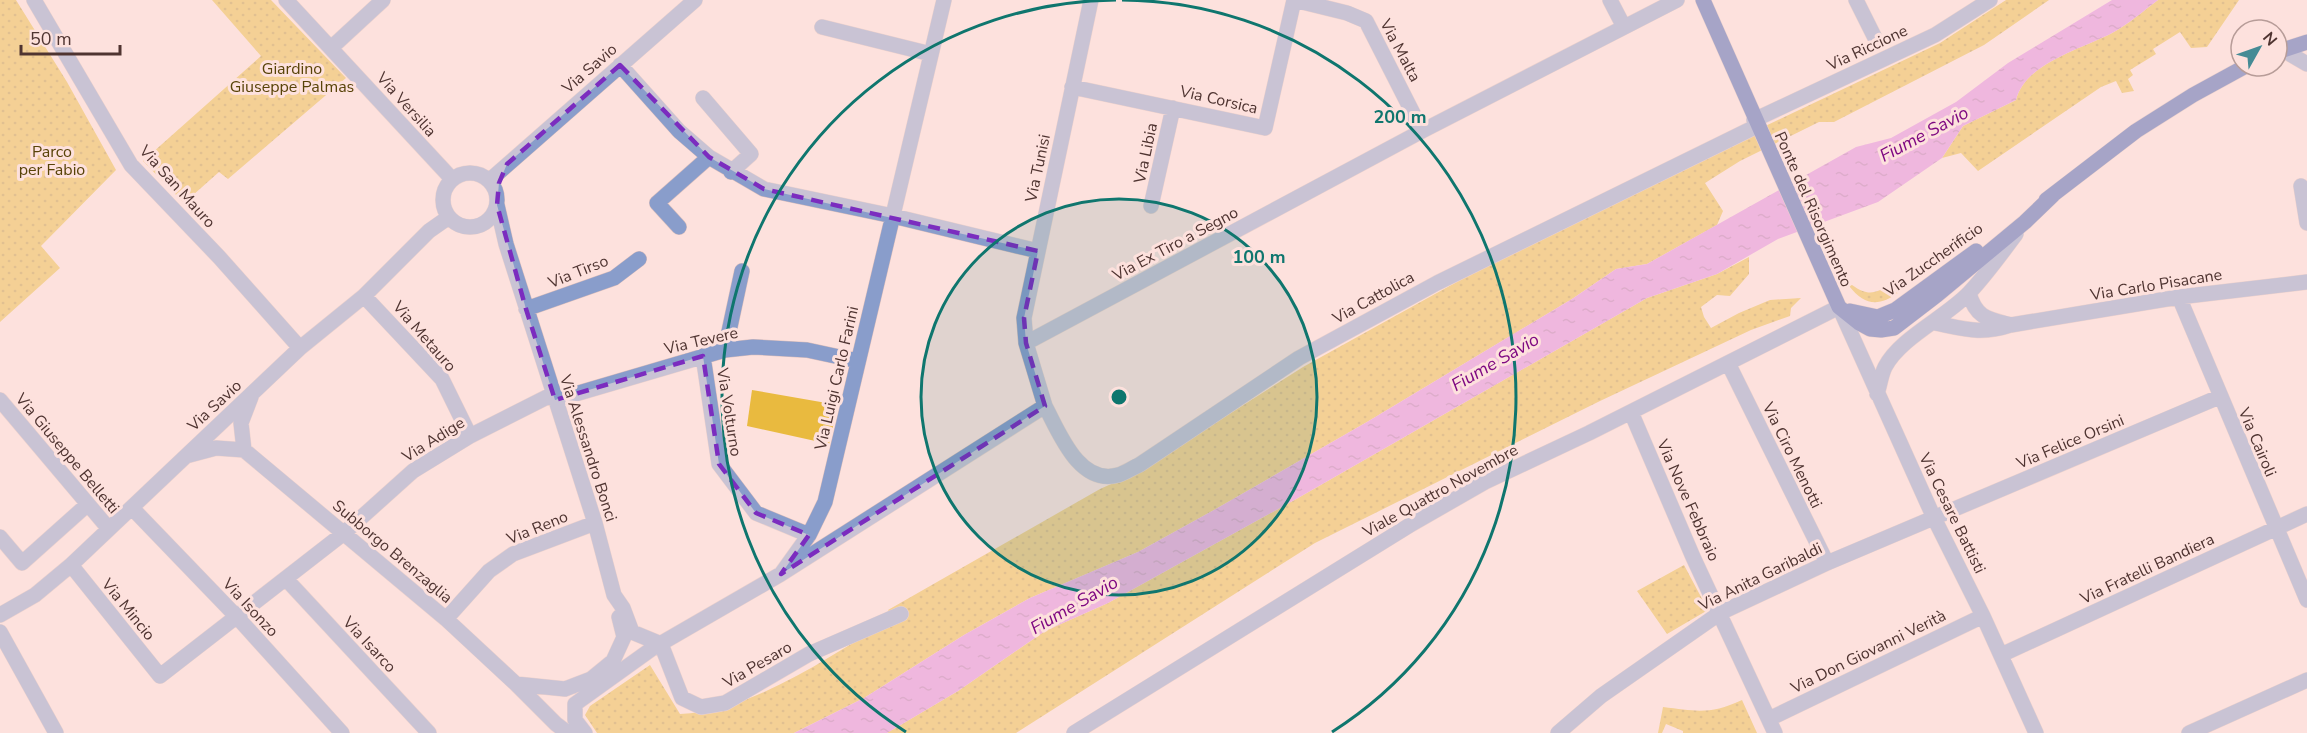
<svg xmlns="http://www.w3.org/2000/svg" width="2307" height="733" font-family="'Nunito Sans',sans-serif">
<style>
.green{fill:url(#green-dots)}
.pitch{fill:#e9ba3f}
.water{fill:url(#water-ripples)}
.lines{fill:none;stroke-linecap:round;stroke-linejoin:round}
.minor-casing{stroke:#dabebb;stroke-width:16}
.major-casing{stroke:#dabebb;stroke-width:16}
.minor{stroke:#899dcb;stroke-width:15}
.major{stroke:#3d5aad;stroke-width:15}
.marked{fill:none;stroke:#7b2cbf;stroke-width:4.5;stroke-dasharray:12 8;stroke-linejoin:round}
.ring{fill:none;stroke:#0f766e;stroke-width:3}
.labels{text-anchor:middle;stroke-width:6;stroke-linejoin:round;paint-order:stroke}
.street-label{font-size:16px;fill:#4f3431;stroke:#fde1dd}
.park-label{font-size:16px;fill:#584308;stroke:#fde1dd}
.water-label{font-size:18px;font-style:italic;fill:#7f0982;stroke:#fde1dd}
.centre{fill:#0f766e;stroke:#fde1dd;stroke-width:3}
.ring-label{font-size:18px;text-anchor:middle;font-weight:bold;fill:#0f766e;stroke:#fde1dd;stroke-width:6;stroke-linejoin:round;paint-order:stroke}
</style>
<defs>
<pattern id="green-dots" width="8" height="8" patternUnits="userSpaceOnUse" patternTransform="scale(1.5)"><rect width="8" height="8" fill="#e9ba3f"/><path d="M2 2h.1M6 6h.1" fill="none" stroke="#bf9835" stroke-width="1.8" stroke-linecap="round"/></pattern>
<pattern id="water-ripples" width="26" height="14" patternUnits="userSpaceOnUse" patternTransform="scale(1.5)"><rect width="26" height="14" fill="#de83df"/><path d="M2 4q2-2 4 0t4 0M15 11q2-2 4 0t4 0" fill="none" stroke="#b66cb5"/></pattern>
</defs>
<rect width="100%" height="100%" fill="#fde1dd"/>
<path class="green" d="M0 0H16L67 82 116 170 41 246 60 268 0 322Z
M212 0H271L346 78 228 179 219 172 184 203 143 161 261 56Z
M2006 0H2049L1984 45 1834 122H1819L1740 161 1705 183 1723 211 1717 225 1647 264 1616 269 1572 299 1367 422 1214 510 1138 552 1030 598 964 635 864 698 794 733H597L585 715 590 706 650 665 680 714C754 711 830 656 893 618L888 610 1100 489 1140 471 1303 367 1576 216 1940 43Z
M2158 0H2239L2207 47 2191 48 2180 32 2153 49 2156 54 2130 70 2133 75 2128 79 2134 91 2122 93 2116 81 2101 87 1978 171 1961 153 1942 158 1963 126 2016 100C2025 63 2082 49 2112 33 2129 24 2143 11 2158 0Z
M1749 257V274L1730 296 1717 295 1701 307 1704 317 1711 328 1739 313 1770 300 1801 298 1791 308 1790 316 1751 330 1600 401 1315 543 1016 733H887L958 691 1045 631 1108 603 1298 498 1647 298 1717 274Z
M1893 284 1899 292C1879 307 1865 306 1849 286L1852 285C1869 297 1875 293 1893 284Z
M1684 565 1708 610 1667 634 1637 591Z
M1742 700 1757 733H1683V731L1666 724 1662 733H1658L1663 707C1696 711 1710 715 1742 700Z"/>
<path class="pitch" d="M752 390 838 405 829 444 747 426Z"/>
<path class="water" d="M2112 0H2158C2143 11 2129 24 2112 33 2082 49 2025 63 2016 100L1963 126 1942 158 1878 202 1778 239 1717 274 1647 298 1298 498 1108 603 1045 631 958 691 887 733H794L864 698 964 635 1030 598 1138 552 1214 510 1367 422 1572 299 1616 269 1647 264 1856 147 1891 138 1956 102 2008 63Z"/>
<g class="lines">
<defs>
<path id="minor" d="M34 0 131 165 219 257 300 348
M286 0 452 179
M1294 0 1347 13 1366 21 1422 131
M1610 0 1624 27
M1856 0 1877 42
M822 27 931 54
M331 48 383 0
M2283 50 2307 64
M620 65 679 131 709 157 764 189 893 216 1038 251
M1072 87 1265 128 1294 0
M703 98 751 154 731 172
M1754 120 1935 35 1990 0
M443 200a27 27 0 1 1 54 0a27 27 0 1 1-54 0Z
M490 180 695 0
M2301 186 2307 223
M497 205 506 244 595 523 614 595 623 608 632 632 661 644
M1151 206 1173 108
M679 227 657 203 709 157
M1969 293C1976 318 1988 319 2011 325
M364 296 442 379 470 436
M2179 297 2307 600
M526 309 614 278 639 259
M1935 323C1965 329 1981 335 2011 325L2179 297 2307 282
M1026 343 1024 318 1091 0
M725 350 742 271
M703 356 719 464 756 513 809 535
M1728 363 1827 563
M1877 394C1880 385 1881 375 1885 367 1900 338 1945 318 1969 293 1986 275 2001 254 2016 234
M0 400 109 529
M555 400 725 350 753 347 807 350 858 361
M1045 406C1059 432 1079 486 1118 475 1125 473 1132 468 1139 465L1299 358 1437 283 1757 126
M1631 412 1693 557 1775 733
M244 450 241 423 251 397
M186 456 216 448 244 450 446 619 516 684 556 724 568 733
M132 508 237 617 342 733
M0 537 22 563 88 504
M71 565 160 676 344 533 413 471 470 436 553 394
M781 574 1045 406 1026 343 1422 131 1677 0
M286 579 429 733
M0 615 35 595 71 565 300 348 364 296 429 231 449 217
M446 619 489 571 513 554 595 523
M0 632 56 733
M661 644 682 698 701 707 725 703 809 654 901 614
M2001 655 2307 514
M516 684 565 689 591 679 613 661 624 637 619 617
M1769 719 1983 616
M585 733 575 720V704L653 648 781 574 809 535 825 502 944 0
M1074 733 1410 525 1485 482 1589 433 1839 307 1934 518 1983 616 2036 733
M1558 733 1601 696 1720 613 1827 563 2219 397
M2189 733 2307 680"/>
<path id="major" d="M1703 0 1839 307 1859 323 1870 329 1881 330 1894 328 1937 295 2025 222 2053 195
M2277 52 2307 42
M2046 200 2136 131 2193 95 2246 66
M1850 311 1878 317 1895 310 1976 251"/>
</defs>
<use href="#minor" class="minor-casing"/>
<use href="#major" class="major-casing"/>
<use href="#minor" class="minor"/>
<use href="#major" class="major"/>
</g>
<path d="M0 0H2307V733H0ZM620 65 709 157 764 189 1038 251 1024 318 1026 343 1045 406 781 574 809 535 756 513 719 464 703 356 555 400 526 309 497 205 499 183 507 164Z" fill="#fde1dd" fill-opacity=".55" fill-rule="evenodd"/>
<path class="marked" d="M620 65 709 157 764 189 1038 251 1024 318 1026 343 1045 406 781 574 809 535 756 513 719 464 703 356 555 400 526 309 497 205 499 183 507 164Z"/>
<circle cx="1119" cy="397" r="198" fill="#0f766e" fill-opacity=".12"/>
<g class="ring">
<circle cx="1119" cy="397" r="198"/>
<path d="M906 732A397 397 0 0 1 1116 0M1122 0A397 397 0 0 1 1332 732"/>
</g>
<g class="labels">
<g class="street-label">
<text transform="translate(1867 47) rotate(-25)" y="6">Via Riccione</text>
<text transform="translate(1401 50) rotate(62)" y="6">Via Malta</text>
<text transform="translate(589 68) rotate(-41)" y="6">Via Savio</text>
<text transform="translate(1219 99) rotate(13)" y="6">Via Corsica</text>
<text transform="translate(407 104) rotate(48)" y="6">Via Versilia</text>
<text transform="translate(1145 153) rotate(-78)" y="6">Via Libia</text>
<text transform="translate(1037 168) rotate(-78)" y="6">Via Tunisi</text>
<text transform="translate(178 186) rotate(48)" y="6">Via San Mauro</text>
<text transform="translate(1814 209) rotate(66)" y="6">Ponte del Risorgimento</text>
<text transform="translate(1175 243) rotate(-28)" y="6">Via Ex Tiro a Segno</text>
<text transform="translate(1933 259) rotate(-35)" y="6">Via Zuccherificio</text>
<text transform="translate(578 271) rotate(-22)" y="6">Via Tirso</text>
<text transform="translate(2156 284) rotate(-9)" y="6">Via Carlo Pisacane</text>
<text transform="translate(1373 297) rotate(-29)" y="6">Via Cattolica</text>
<text transform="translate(425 336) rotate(49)" y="6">Via Metauro</text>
<text transform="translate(701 340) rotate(-13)" y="6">Via Tevere</text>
<text transform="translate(836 378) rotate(-77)" y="6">Via Luigi Carlo Farini</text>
<text transform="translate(214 405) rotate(-43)" y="6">Via Savio</text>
<text transform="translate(730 412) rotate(81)" y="6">Via Volturno</text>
<text transform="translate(433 439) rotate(-32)" y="6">Via Adige</text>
<text transform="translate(2070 441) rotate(-23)" y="6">Via Felice Orsini</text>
<text transform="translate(2258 442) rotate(67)" y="6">Via Cairoli</text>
<text transform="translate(589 448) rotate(72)" y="6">Via Alessandro Bonci</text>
<text transform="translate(68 453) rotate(50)" y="6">Via Giuseppe Belletti</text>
<text transform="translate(1793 455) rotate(64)" y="6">Via Ciro Menotti</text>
<text transform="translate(1440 490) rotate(-29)" y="6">Viale Quattro Novembre</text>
<text transform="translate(1689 500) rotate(66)" y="6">Via Nove Febbraio</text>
<text transform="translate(1953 513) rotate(64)" y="6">Via Cesare Battisti</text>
<text transform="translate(537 527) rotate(-22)" y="6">Via Reno</text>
<text transform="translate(393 551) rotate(40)" y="6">Subborgo Brenzaglia</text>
<text transform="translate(2147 568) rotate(-25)" y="6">Via Fratelli Bandiera</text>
<text transform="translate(1760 576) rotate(-26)" y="6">Via Anita Garibaldi</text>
<text transform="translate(251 607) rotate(47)" y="6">Via Isonzo</text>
<text transform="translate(129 609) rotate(51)" y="6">Via Mincio</text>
<text transform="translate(370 644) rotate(47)" y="6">Via Isarco</text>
<text transform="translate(1868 651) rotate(-26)" y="6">Via Don Giovanni Verità</text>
<text transform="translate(757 664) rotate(-30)" y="6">Via Pesaro</text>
</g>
<g class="park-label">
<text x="292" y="74">Giardino<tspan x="292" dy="18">Giuseppe Palmas</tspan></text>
<text x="52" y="157">Parco<tspan x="52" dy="18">per Fabio</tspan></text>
</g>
<g class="water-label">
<text transform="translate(1924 134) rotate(-28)" y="6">Fiume Savio</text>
<text transform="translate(1495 362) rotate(-30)" y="6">Fiume Savio</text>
<text transform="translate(1074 605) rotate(-30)" y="6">Fiume Savio</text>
</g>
</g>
<circle cx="1119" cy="397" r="9" class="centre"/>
<g class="ring-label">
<text x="1400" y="123">200 m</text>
<text x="1259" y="263">100 m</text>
</g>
<g transform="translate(2259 48) rotate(50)"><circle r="28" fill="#fde1dd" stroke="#b79c98" stroke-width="1.5"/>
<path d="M0-4.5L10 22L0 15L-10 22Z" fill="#458b95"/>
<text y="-9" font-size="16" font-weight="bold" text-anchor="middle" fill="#4f3431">N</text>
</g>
<path d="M21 45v9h99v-9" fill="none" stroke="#4f3431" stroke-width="3"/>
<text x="30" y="45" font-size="18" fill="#4f3431" stroke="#fde1dd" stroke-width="4.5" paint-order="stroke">50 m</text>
</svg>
